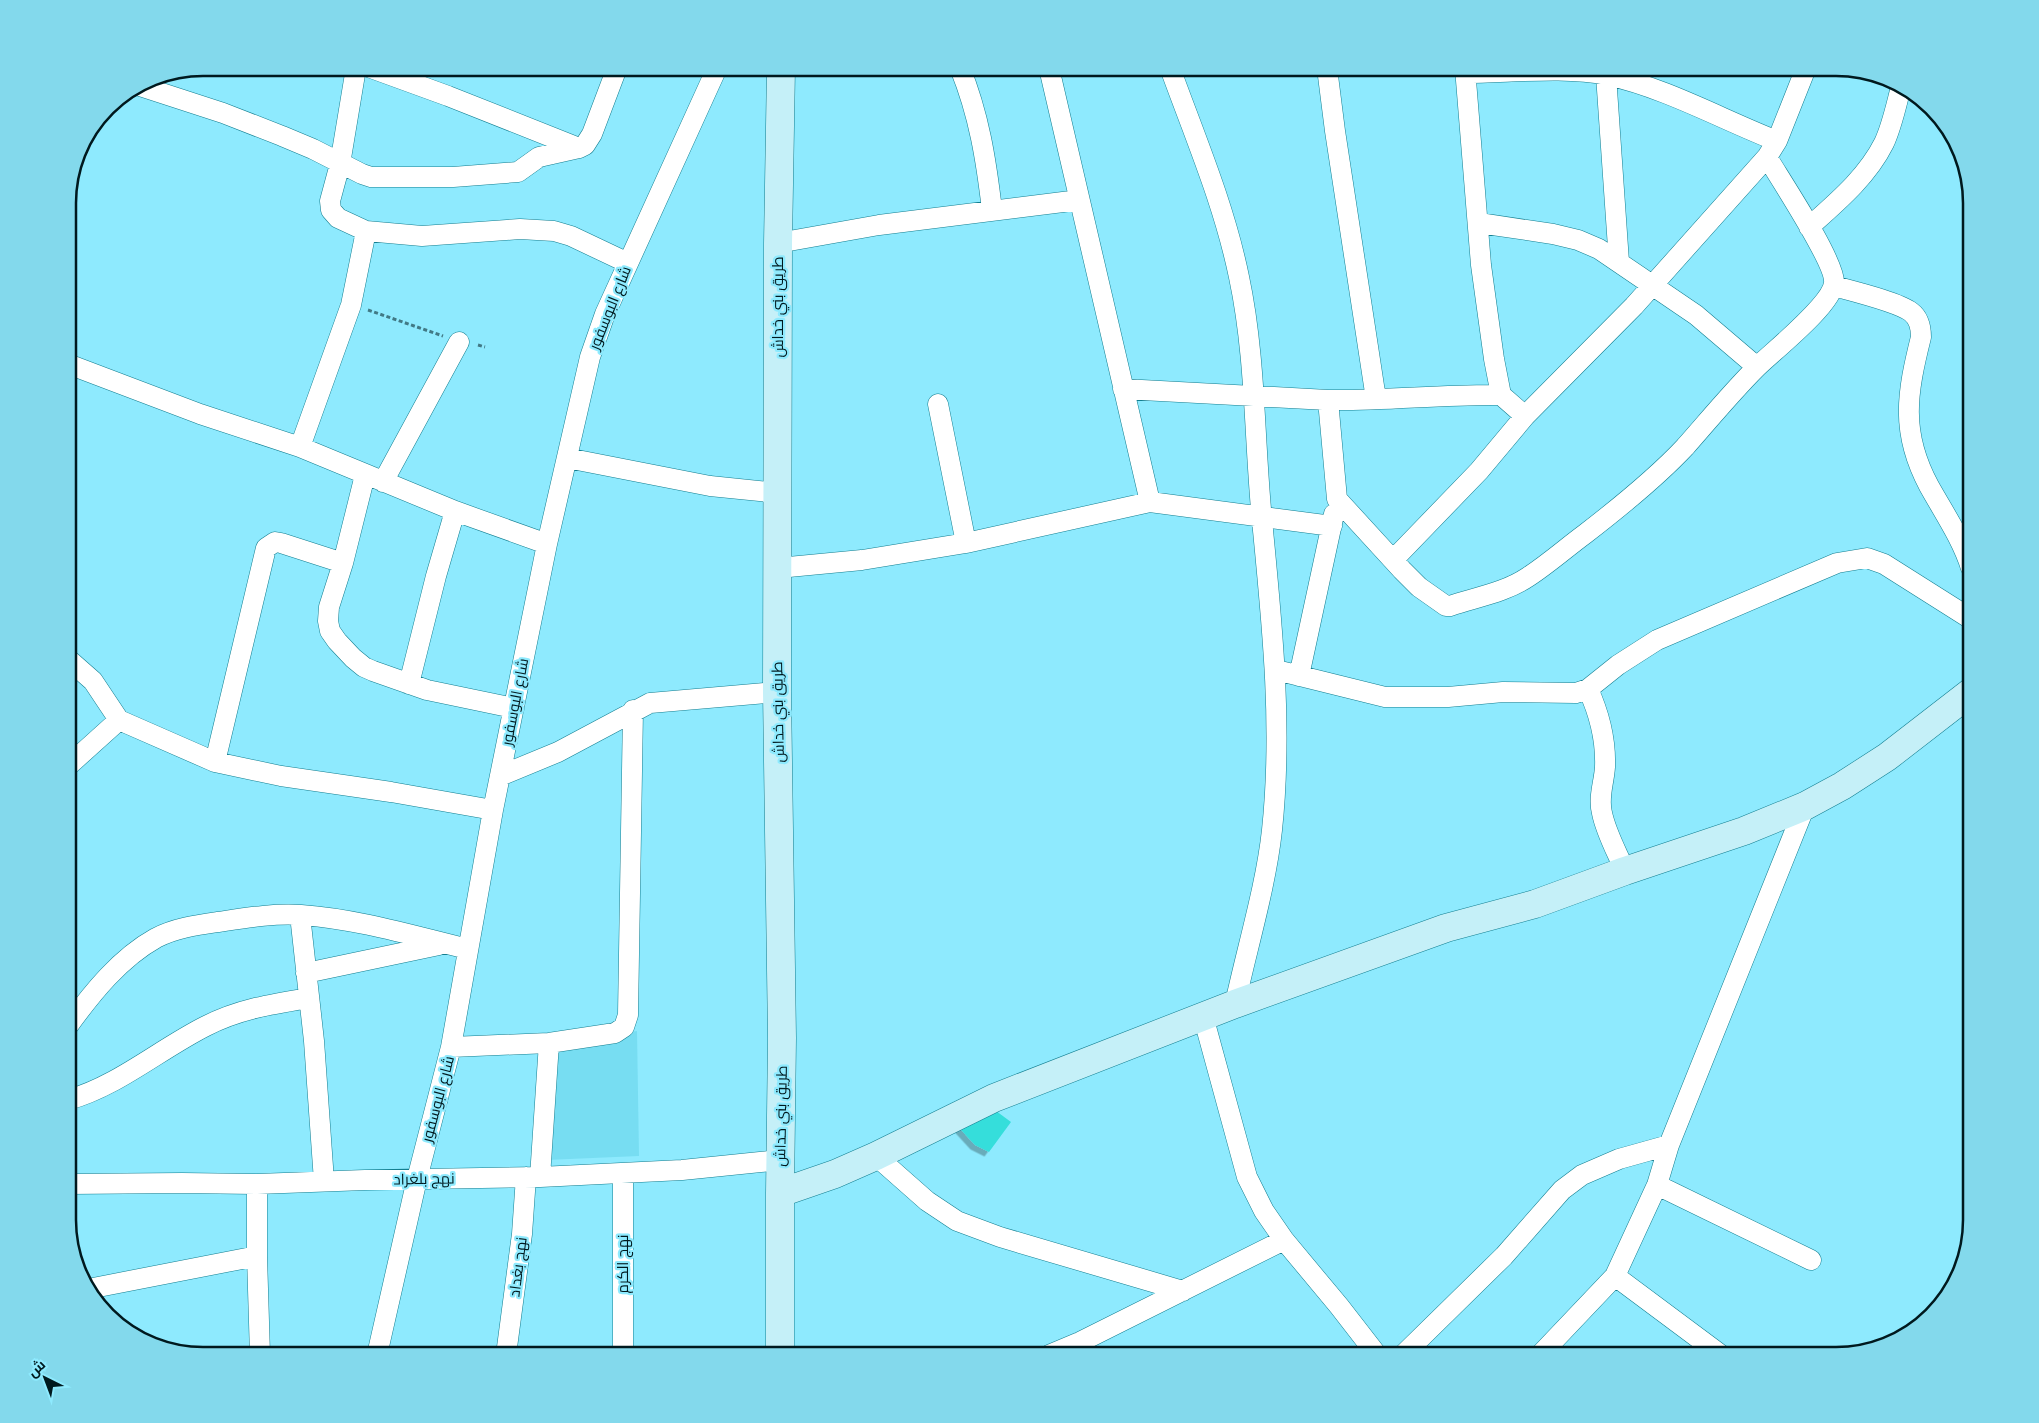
<svg xmlns="http://www.w3.org/2000/svg" width="2039" height="1423" font-family="'Space Grotesk',Cairo,sans-serif">
<style>
.built{fill:#77ddf2}
.building{fill:#35dedb;filter:url(#shadow)}
.lines{fill:none;stroke-linecap:round;stroke-linejoin:round}
.street-casing{stroke:#127e90;stroke-width:21}
.secondary-casing{stroke:#127e90;stroke-width:29}
.path{stroke:#417985;stroke-width:3;stroke-dasharray:4 2.5;stroke-linecap:butt}
.street{stroke:#fff;stroke-width:20}
.secondary{stroke:#c5f0f8;stroke-width:28}
.labels{text-anchor:middle;stroke-width:4.5;stroke-linejoin:round;paint-order:stroke}
.street-label{font-size:15px;fill:#00191e;stroke:#8eeafe}
.rim{fill:none;stroke:#00191e;stroke-width:2.5}
</style>
<defs>
<filter id="shadow"><feDropShadow dx="-4.5" dy="4.5" stdDeviation="0" flood-color="#0004"/></filter>
</defs>
<rect width="100%" height="100%" fill="#8eeafe"/>
<path class="built" d="M637 1031 639 1156 546 1160 555 1044Z"/>
<path class="building" d="M992 1108 1011 1122 989 1152 975 1145 953 1121Z"/>
<g class="lines">
<defs>
<path id="street" d="M356 68 340 164 330 201 331 210 338 218 366 231 422 236 520 229 554 231 571 236 628 263
M371 68 448 96 579 148
M960 68C979 115 986 159 992 210
M1049 68 1150 502
M1170 68C1195 137 1224 204 1239 277 1256 357 1254 439 1262 520 1272 623 1283 727 1272 830 1266 886 1247 948 1235 1004
M1327 68 1335 131 1376 399
M1465 68 1481 265 1494 359 1501 395 1525 416
M1465 73C1509 73 1564 66 1607 75 1666 88 1721 119 1777 141
M1606 75 1619 262
M140 86 223 113 282 136 313 149 362 174 371 177H453L518 172 539 157 579 148 585 145 592 134 617 68
M1479 223 1553 234 1578 240 1599 249 1696 315 1757 367
M1809 227C1837 202 1867 177 1884 143 1892 126 1896 106 1901 87
M778 243 879 225 1079 200
M1834 286C1852 291 1898 302 1911 312 1919 318 1921 328 1921 337 1907 393 1900 432 1929 486 1944 513 1962 539 1971 568
M68 364 200 414 300 447 455 511 547 544
M1123 389 1328 400C1386 401 1443 394 1501 395
M1328 400 1337 499 1402 570 1419 587 1446 606H1450C1476 597 1504 593 1528 577 1548 564 1566 548 1585 534 1620 507 1655 479 1685 447 1708 421 1731 393 1756 368 1772 352 1832 305 1834 283 1836 263 1780 179 1767 157
M938 404 966 543
M300 447 351 305 366 231
M567 458 710 486 778 493
M365 475 343 563 329 607 328 621 330 631 337 641 353 658 364 667 373 671 427 690 514 708
M383 482 459 342
M1394 559 1479 471 1525 416 1634 306 1767 157 1777 141 1806 68
M778 568 862 560 966 543 1150 502 1332 526
M68 659 93 681 119 720 215 762 281 776 391 792 493 810
M1276 670 1385 697H1448L1503 692 1576 693 1588 689 1618 665 1657 640 1837 563 1867 558 1884 564 1971 619
M1299 676 1334 514
M409 684 436 576 455 511
M1588 689C1599 713 1606 740 1605 767 1604 783 1598 797 1602 813 1606 833 1617 852 1625 871
M215 762 266 548 275 542 281 543 343 563
M68 766 119 720
M500 776 558 752 650 703 777 692
M300 915 314 1041 324 1181
M306 973 439 945
M1203 1016 1247 1177 1264 1211 1284 1240 1339 1306 1377 1355
M68 1026C92 993 120 958 156 938 175 928 197 925 218 922 245 918 274 913 301 915 358 919 414 936 468 949
M451 1047 549 1043 615 1033 624 1027 628 1015 633 710
M68 1100C118 1086 160 1049 206 1026 239 1009 272 1004 309 998
M876 1156 927 1201 957 1221 1000 1237 1183 1291
M540 1177 549 1043
M68 1184 182 1183 257 1184 365 1180 540 1177 682 1170 780 1160
M257 1184V1256L260 1355
M1657 1185 1811 1260
M1615 1276 1721 1355
M88 1289 257 1256
M377 1355 417 1179 451 1047 493 810 547 544 590 357 605 314 717 68
M506 1355 522 1234 526 1177
M623 1355V1173
M1049 1355 1080 1342 1284 1240
M1403 1355 1504 1256 1562 1190 1582 1175 1619 1159 1669 1145
M1540 1355 1615 1276 1657 1185 1669 1145 1805 806"/>
<path id="secondary" d="M780 1193 835 1174 876 1156 994 1098 1235 1004 1446 928 1535 904 1625 871 1744 831 1805 806 1842 786 1887 757 1971 692
M780 1355V1193L782 1038 777 692 778 243 781 68"/>
</defs>
<use href="#street" class="street-casing"/>
<use href="#secondary" class="secondary-casing"/>
<path class="path" d="M368 310 443 336
M478 345 485 347"/>
<use href="#street" class="street"/>
<use href="#secondary" class="secondary"/>
</g>
<g class="labels">
<g class="street-label">
<text transform="translate(778 307) rotate(-90)" y="5">طريق بني خداش</text>
<text transform="translate(610 308) rotate(-68)" y="5">شارع البوسفور</text>
<text transform="translate(515 702) rotate(-79)" y="5">شارع البوسفور</text>
<text transform="translate(778 712) rotate(-91)" y="5">طريق بني خداش</text>
<text transform="translate(438 1099) rotate(-75)" y="5">شارع البوسفور</text>
<text transform="translate(781 1116) rotate(-89)" y="5">طريق بني خداش</text>
<text transform="translate(424 1179) rotate(-1)" y="5">نهج بلغراد</text>
<text transform="translate(623 1264) rotate(-90)" y="5">نهج الكرم</text>
<text transform="translate(518 1267) rotate(-83)" y="5">نهج بغداد</text>
</g>
</g>
<path d="M0 0H2039V1423H0ZM203 76H1836A127 127 0 0 1 1963 203V1220A127 127 0 0 1 1836 1347H203A127 127 0 0 1 76 1220V203A127 127 0 0 1 203 76Z" fill="#83d9ec" fill-rule="evenodd"/>
<path class="rim" d="M203 76H1836A127 127 0 0 1 1963 203V1220A127 127 0 0 1 1836 1347H203A127 127 0 0 1 76 1220V203A127 127 0 0 1 203 76Z"/>
<g transform="translate(45 1378) rotate(318)" stroke="#8eeafe" stroke-width="4" paint-order="stroke">
<path d="M0-4L9 19L0 12L-9 19Z" fill="#00191e"/>
<text y="-8" font-size="14" font-weight="bold" text-anchor="middle" fill="#00191e">ش</text>
</g>
</svg>
